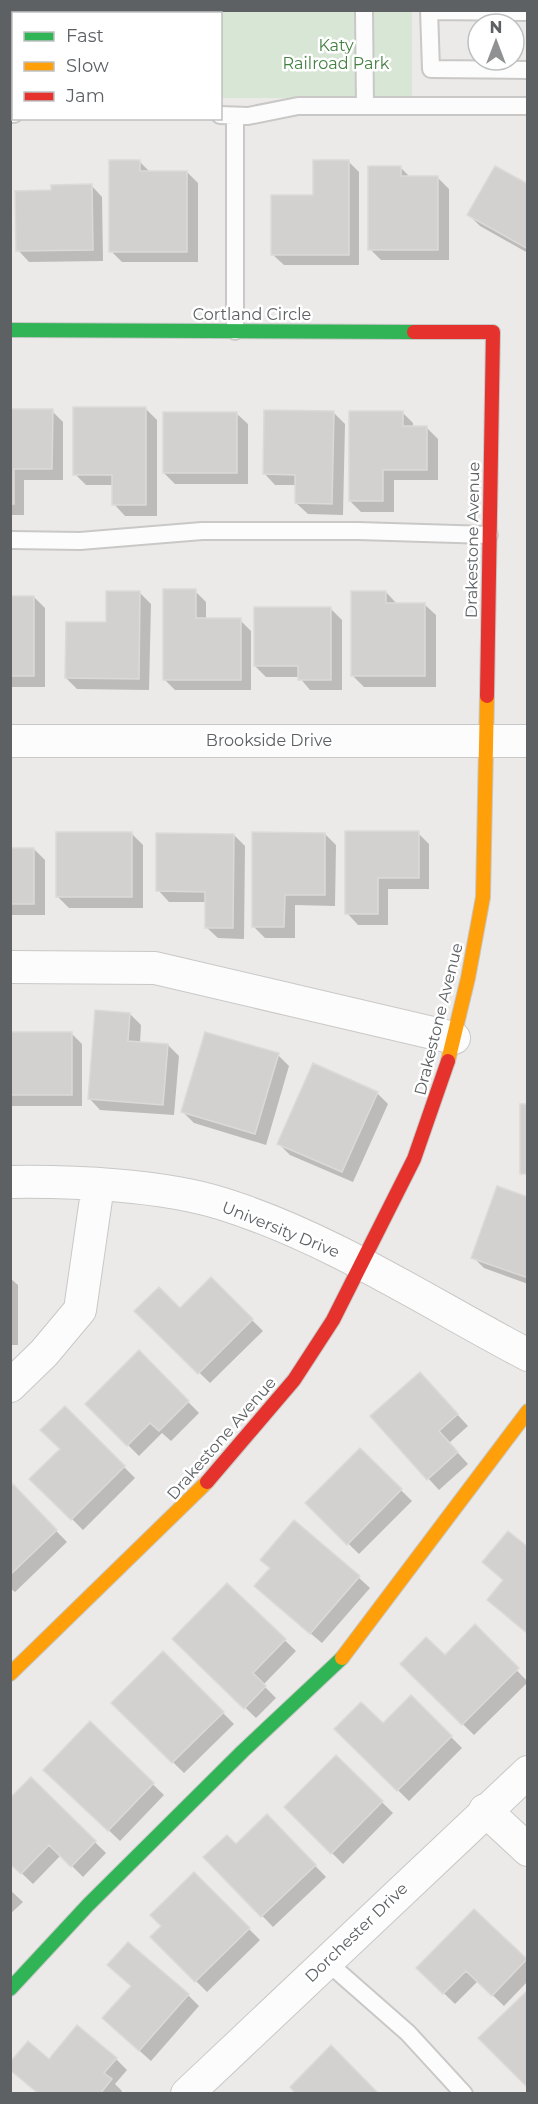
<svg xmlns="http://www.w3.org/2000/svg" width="538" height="2104" font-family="Montserrat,sans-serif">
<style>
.green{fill:#d8e6d5}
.shadow{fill:#0003}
.building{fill:#d3d1d0;stroke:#dcdad7;stroke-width:1.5}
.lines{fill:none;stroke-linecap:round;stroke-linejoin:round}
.lane-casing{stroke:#c9c8c7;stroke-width:20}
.street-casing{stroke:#c9c8c7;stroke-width:34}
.fast-casing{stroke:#c6c7c6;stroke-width:16}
.slow-casing{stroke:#c6c7c6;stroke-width:16}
.jam-casing{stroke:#c6c7c6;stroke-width:16}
.lane{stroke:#fcfcfc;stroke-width:16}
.street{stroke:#fcfcfc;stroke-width:32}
.fast{stroke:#30b455;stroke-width:14}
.slow{stroke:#ff9f0a;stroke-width:14}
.jam{stroke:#e5322d;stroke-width:14}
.labels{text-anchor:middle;stroke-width:5;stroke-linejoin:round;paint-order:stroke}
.park-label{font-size:16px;fill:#438041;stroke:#fff}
.street-label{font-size:16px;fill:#5d6164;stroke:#fff}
</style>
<rect width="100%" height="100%" fill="#eceae8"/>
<path class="green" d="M10 11H412V98H221L220 14H14V100H11Z"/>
<path class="shadow" d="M139 161 150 172H187L198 183V262H122L111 251Z
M348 161 359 172V265H284L272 254 315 196Z
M400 167 411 178H438L449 189V260H381L370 249Z
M91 185 102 197 103 261 29 262 18 250 52 192Z
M528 186V253L480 226 469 215Z
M10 208H11V262H10Z
M145 408 157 420V516H125L114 504V485H86L75 474Z
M10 410 52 411 63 422V480H24V515H10Z
M402 412 413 423V428H427L438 439V480H394V512H361L350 501Z
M236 413 248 424V484H175L164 473Z
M334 413 345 424 343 515 308 514 296 503 297 485H275L264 473Z
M195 591 206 602V620H240L251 631V690H175L164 679Z
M386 592 397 604H424L436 615V687H364L352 675Z
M140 593 151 604 149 690 77 689 66 678 107 624Z
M10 597H34L45 608V687H10Z
M331 609 342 620V690H310L299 677H266L255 666Z
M418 833 429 844V889H388V925H358L347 913Z
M132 834 143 845V908H69L58 897Z
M325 834 336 845 335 906 295 905V938H265L253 926Z
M234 835 245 846 244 939 218 938 206 927 207 902H169L158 890Z
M10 849H34L45 860V915H10Z
M130 1014 141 1025 140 1043 168 1045 179 1056 174 1115 100 1110 89 1098Z
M10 1033H71L82 1044V1106H10Z
M278 1055 289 1066 266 1145 194 1123 183 1112Z
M377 1093 388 1104 353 1182 290 1155 279 1144Z
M528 1199V1284L484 1268 473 1257Z
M10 1278 18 1285V1345H10Z
M211 1279 263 1331 210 1383 136 1311 180 1310Z
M139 1352 199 1413 171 1441 162 1433 139 1456 87 1404Z
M431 1386 468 1426 449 1443 468 1464 439 1490 372 1417Z
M65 1408 135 1478 83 1530 32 1479 62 1449Z
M360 1450 412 1501 359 1554 307 1503Z
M13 1487 67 1542 15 1592 10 1588Z
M271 1568 358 1577 370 1588 322 1643 267 1597Z
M227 1585 296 1651 263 1685 276 1698 256 1718 174 1639Z
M475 1627 528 1682 474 1735 402 1664 445 1658Z
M163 1653 234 1724 184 1773 113 1703Z
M411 1697 462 1748 409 1801 336 1729 383 1725Z
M90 1724 164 1795 120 1841 57 1781Z
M336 1757 393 1813 343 1864 286 1807Z
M31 1779 106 1853 83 1877 61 1855 33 1884 10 1862Z
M267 1816 326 1877 273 1927 206 1857 236 1846Z
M194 1874 260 1940 207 1992 152 1937 163 1926Z
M10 1890 23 1902 10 1914Z
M474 1911 528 1962V1981L504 2006 478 1981 455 2004 418 1968Z
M188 1995 199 2006 151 2061 115 2029Z
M116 2059 127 2070 115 2084 122 2091 120 2094H39L50 2061Z"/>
<path class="building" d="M109 160H140V171H187V252H109Z
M313 160H349V255H271V195H313Z
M368 166H401V176H438V250H368Z
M495 166 528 184V249L467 215Z
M92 184 93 250 16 251 15 191 51 190V185Z
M73 407H146V505H112V475H73Z
M10 409H53L52 469H14V504H10Z
M264 410 334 411 332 504 295 503V475L263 474Z
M349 411H403V426H427V470H383V501H349Z
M163 412H237V473H163Z
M163 589H196V618H241V680H163Z
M106 591H140L139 679 65 678 66 622H106Z
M351 591H386V603H425V676H351Z
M10 596H34V676H10Z
M254 607H331V680H298V666H254Z
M345 831H419V878H378V914H345Z
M56 832H132V897H56Z
M252 832 325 833V895H285L284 927H252Z
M156 833 234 834 233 928H205V892L156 891Z
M10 848H34V904H10Z
M95 1010 130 1013 128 1041 168 1044 163 1105 88 1099Z
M10 1032H72V1095H10Z
M205 1032 279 1053 255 1134 181 1112Z
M313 1063 378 1092 342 1172 277 1144Z
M520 1104H528V1174H520Z
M497 1186 528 1197V1278L471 1258Z
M211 1277 253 1319 198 1374 134 1311 159 1287 180 1308Z
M139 1350 189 1401 159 1431 150 1423 127 1446 85 1404Z
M420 1372 458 1414 439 1431 458 1452 427 1480 370 1416Z
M65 1406 125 1466 71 1520 29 1479 60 1449 40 1430Z
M360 1448 402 1489 347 1545 305 1503Z
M13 1484 57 1530 10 1575V1487Z
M294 1520 360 1576 310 1634 254 1586 270 1568 260 1560Z
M508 1531 528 1547V1634L487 1600 503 1580 482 1562Z
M227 1583 286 1639 253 1673 266 1686 244 1709 172 1639Z
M475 1624 519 1668 462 1725 400 1664 426 1637 445 1655Z
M163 1651 224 1712 172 1763 111 1703Z
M411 1695 452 1736 397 1791 334 1729 361 1702 383 1723Z
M90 1721 154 1783 108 1831 43 1770Z
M336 1755 383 1801 331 1854 284 1807Z
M31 1777 96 1841 71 1867 49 1845 21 1874 10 1864V1798Z
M267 1814 316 1865 261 1917 203 1857 227 1835 236 1844Z
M194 1872 250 1928 195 1982 150 1937 161 1926 150 1915Z
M474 1909 527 1959 492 1996 466 1971 443 1994 416 1968Z
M128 1942 189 1994 139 2051 102 2018 131 1986 107 1965Z
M528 1990V2088L478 2038Z
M77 2025 117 2058 104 2073 112 2079 100 2094H39L10 2070V2062L28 2041 49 2059Z
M331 2045 379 2094H296L290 2087Z"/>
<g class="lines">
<defs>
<path id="lane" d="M364 10 365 106
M429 10 431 69 528 70
M429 11 528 12
M10 114H14
M220 115 248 116 298 106H528
M235 116V331
M10 540 80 541 202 531H358L489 535
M326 1961 408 2033 464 2094"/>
<path id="street" d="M10 741H528
M10 967 155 968 454 1038
M10 1182C73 1181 163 1185 223 1204 331 1238 427 1302 528 1355
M10 1386 44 1353 80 1310 98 1185
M485 1810 528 1850
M187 2094 528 1772"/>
<path id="fast" d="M10 330 414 332
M10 1989 88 1905 243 1751 342 1658"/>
<path id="slow" d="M448 1061 468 978 483 897 487 696
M342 1658 528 1411
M10 1674 207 1482"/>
<path id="jam" d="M414 332H493L487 696
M207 1482 294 1380 333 1320 414 1159 448 1061"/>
</defs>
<use href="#lane" class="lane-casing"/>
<use href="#street" class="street-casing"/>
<use href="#fast" class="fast-casing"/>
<use href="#slow" class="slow-casing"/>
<use href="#jam" class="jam-casing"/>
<use href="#lane" class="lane"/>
<use href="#street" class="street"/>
<use href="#fast" class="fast"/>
<use href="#slow" class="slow"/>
<use href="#jam" class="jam"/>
</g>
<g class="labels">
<g class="park-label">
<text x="336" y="51">Katy<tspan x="336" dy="18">Railroad Park</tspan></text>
</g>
<g class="street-label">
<text x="252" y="320">Cortland Circle</text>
<text transform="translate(472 540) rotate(-89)" y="6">Drakestone Avenue</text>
<text x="269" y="746">Brookside Drive</text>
<text transform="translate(438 1019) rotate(-76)" y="6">Drakestone Avenue</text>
<text transform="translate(281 1229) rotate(22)" y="6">University Drive</text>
<text transform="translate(221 1438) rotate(-49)" y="6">Drakestone Avenue</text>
<text transform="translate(356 1932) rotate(-44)" y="6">Dorchester Drive</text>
</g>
</g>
<rect width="538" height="2104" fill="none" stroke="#5d6164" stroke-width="24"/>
<rect x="12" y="12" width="210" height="108" fill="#ffffff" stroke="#bec0c1" stroke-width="1.5"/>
<rect x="24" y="32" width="30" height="9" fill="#30b455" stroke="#bec0c1" stroke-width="1.5"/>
<text x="66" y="42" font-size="18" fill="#5d6164">Fast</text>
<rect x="24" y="62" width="30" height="9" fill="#ff9f0a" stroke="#bec0c1" stroke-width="1.5"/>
<text x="66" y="72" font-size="18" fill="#5d6164">Slow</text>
<rect x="24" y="92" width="30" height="9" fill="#e5322d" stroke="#bec0c1" stroke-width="1.5"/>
<text x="66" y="102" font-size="18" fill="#5d6164">Jam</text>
<g transform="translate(496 42)"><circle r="28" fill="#ffffff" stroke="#bec0c1" stroke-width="1.5"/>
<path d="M0-4.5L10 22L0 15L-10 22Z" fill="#8f9192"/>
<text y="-9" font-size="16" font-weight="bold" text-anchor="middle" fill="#5d6164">N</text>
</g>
</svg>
